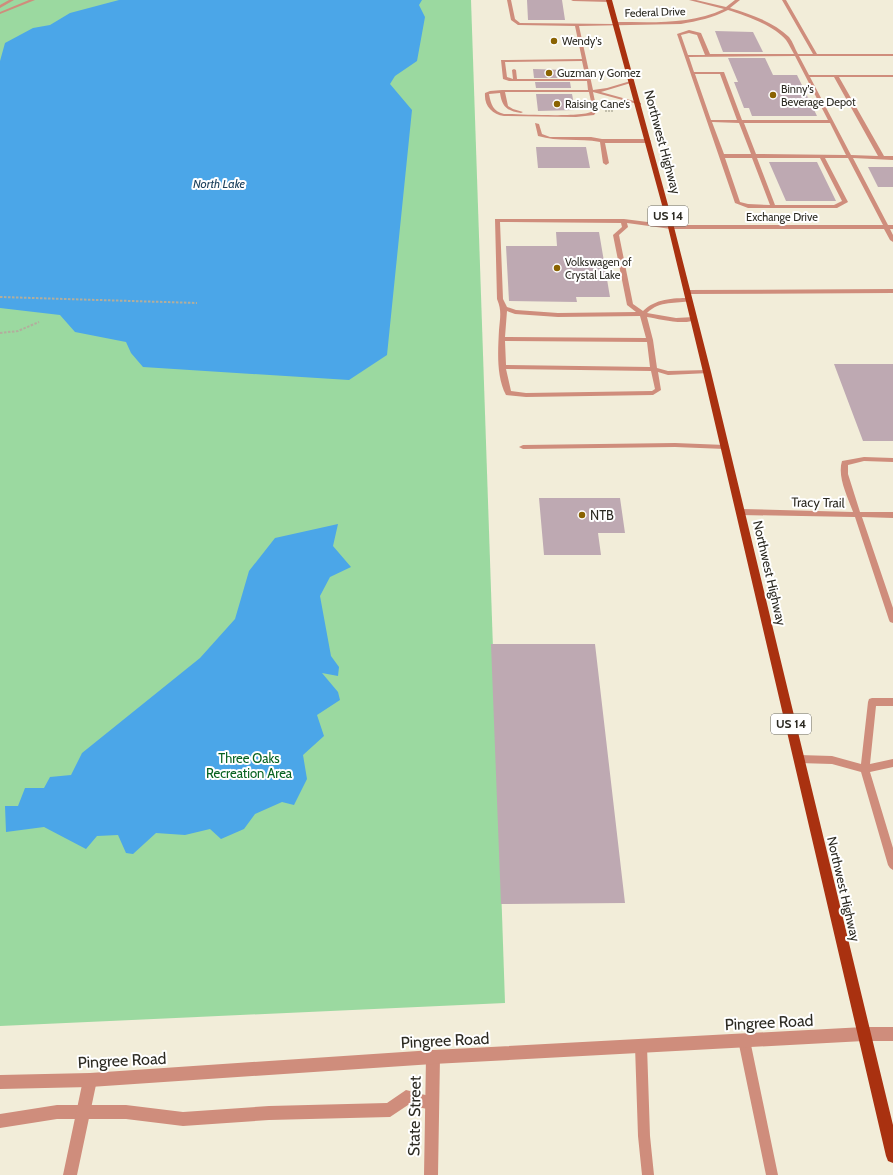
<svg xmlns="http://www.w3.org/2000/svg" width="893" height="1175" font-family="Cabin,sans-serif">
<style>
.green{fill:#9bd9a0}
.water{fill:#4ba6e8}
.building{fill:#bea9b2}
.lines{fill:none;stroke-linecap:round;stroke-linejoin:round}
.path-far1{stroke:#b2ae9d;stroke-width:1.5;stroke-dasharray:2 1;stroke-linecap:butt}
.path{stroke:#b2ae9d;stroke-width:2;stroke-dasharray:2.5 1.5;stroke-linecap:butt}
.service{fill:#cf8d7c;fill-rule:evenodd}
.pedestrian{fill:#cf8d7c;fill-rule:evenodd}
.minor{fill:#cf8d7c;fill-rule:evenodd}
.tertiary{fill:#cf8d7c;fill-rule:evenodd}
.primary{fill:#a93110;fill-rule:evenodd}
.poi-dot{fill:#8a6302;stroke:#fff;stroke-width:1.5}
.labels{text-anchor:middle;stroke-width:4;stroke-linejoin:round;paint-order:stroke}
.far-street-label{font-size:11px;fill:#2c2a22;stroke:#fff}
.far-poi-label{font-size:11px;fill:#2c2a22;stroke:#fff;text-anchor:start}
.far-water-label{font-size:12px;font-style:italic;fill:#1c415d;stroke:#fff}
.shield{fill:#fff;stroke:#6b6a64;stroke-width:1}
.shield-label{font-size:12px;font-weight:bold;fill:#2c2a22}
.street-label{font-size:13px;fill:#2c2a22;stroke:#fff}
.poi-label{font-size:13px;fill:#2c2a22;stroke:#fff;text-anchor:start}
.park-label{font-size:13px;fill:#076220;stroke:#fff}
.near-street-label{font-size:16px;fill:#2c2a22;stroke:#fff}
</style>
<rect width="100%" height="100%" fill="#f2edd9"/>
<path class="green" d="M0 0H471L505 1003 0 1026Z"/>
<path class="water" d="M119 0H422L419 5 425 17 417 61 395 76 390 84 412 110 387 355 349 380 143 367 131 353 126 342 75 332 60 315 0 308V61L5 43 33 28 50 25 70 13Z
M338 524 333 546 351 567 330 577 320 596 331 656 339 667 338 676 322 673 338 692 340 700 317 715 324 736 303 755 307 779 294 805 282 802 255 814 244 829 221 839 210 829 185 835 156 833 133 854 126 853 118 835 97 836 86 849 44 827 6 832 5 806H18L25 788H44L50 777 71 775 82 753 200 658 235 619 249 571 275 538Z"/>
<path class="building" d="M527 0H562L565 20H528Z
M715 31 753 32 763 52H723Z
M728 58H765L773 75H797L817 116H752L749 108H744L734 82H738Z
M533 69 568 70 569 78H534Z
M535 82H570L571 88H536Z
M536 94H572L575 110 538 111Z
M536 147H586L590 168H538Z
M769 162H817L836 201H786Z
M868 167H893V187H878Z
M556 232H599L610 297H576L577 302 509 301 506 246H557Z
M834 364H893V441H863Z
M539 498H620L625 533H598L601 555H544Z
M491 644H595L625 903 501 904Z"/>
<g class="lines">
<path class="path-far1" d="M605 111H614"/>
<path class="path" d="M0 297 197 303
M0 333 18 331 39 322"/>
<path class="service" d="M9 0H14L0 8V5Z
M29 0H35L0 14V12Z
M507 0H511L515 19 520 23 614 24 616 22C653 22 690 25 724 9L689 0H696L726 7 735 0H740L730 8C750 14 774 22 789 37 793 42 795 49 798 54H813L782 0H786L817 54H893V56H799L809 75H893V77H839L884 156H893V160L853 158 888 225H893V229H890L893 235V242L890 240 884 229H671L627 223 628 227 619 235 633 304 643 311C655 299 673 298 689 298L691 299V301C676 304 660 300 647 313L676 318 694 317 697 319C686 326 659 319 647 317L653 340 657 368 668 371 707 370 710 372 709 373 668 375 658 372 661 390 653 395 526 397 506 395C496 376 498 350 499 330 500 317 502 311 497 299L495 219H624L671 225H883L848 158H825L848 202 837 208H748L735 203 677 34 689 30 701 33 710 54H794C791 49 789 44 786 40 774 25 746 16 728 10 712 18 698 21 681 24L579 26 593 90 607 88 634 80V82L601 92 641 103V105L593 92 597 111 594 115 576 117 504 116C492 114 484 106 485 93L490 91 502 90H588L587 81H509L503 79 501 60 582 59 575 26 518 25 511 20ZM689 33 697 35 705 55H688L681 35ZM795 56 828 120H742L724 72H694L689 57ZM582 61 586 79H517L516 70 514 69 512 70 513 79 507 77 505 62ZM695 74H720L737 120H711ZM810 77H834L878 156 851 155ZM505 92H589L593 111C584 118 519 114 504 114 493 111 491 105 489 94L500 93C502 107 507 111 521 113L523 112 513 109 508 106ZM712 122 739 123 751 154H724ZM744 123H830L846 155 756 154ZM725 158H752L770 205 748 204 740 202ZM757 158H820L842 201 834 205H775ZM500 222 621 223 622 227 613 235 627 305 636 312 558 313 516 310 507 307 503 299ZM507 311 515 314 558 317 640 316 646 338 505 337ZM505 341 647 342 650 367 506 365ZM506 369 651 371 655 389 652 391 526 393 511 391Z
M571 0H610L611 1 609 2 573 1Z
M535 123 539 124 542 134 550 137H591L602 139H648L651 141 648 143H605L609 163 606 165 603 163 600 142C579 138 558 142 538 136Z
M893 289V293L687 294 684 292 687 290Z
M675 443 725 445 729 447 725 449 675 447 523 449 519 447 523 445Z
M864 457 893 458V462L864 461 848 465V474L860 512H893V518L862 517 893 608V623L890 622 889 620 855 517 741 515 737 512 741 509 853 512C848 497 837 477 842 461Z
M872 698H893V706H876L870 764 893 759V767L870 772 893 848V870L890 868 888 865 861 772 832 764 799 763 796 762 794 759 796 756 799 755 832 756 861 764 868 702 869 699Z
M744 1034 748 1036 750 1040 778 1175H766L738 1040 740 1036Z
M641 1040 645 1042 647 1046 650 1136 654 1175H642L638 1136 635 1046 637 1042Z"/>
<path class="pedestrian" d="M406 1090 437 1098 439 1103 437 1108 432 1110 408 1105 390 1117 269 1120 183 1126 126 1119H57L0 1128V1114L57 1105H126L183 1112 269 1106 387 1103Z"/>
<path class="minor" d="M433 1050 438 1052 440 1057 438 1175H424L426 1057 428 1052Z
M90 1073 95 1075 97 1080 77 1175H63L83 1080 85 1075Z"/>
<path class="tertiary" d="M864 1027H893V1041H864L433 1064 90 1087 0 1089V1075L90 1073 433 1050Z"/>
<path class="primary" d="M606 0H612L674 227 711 372 893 1125V1163L888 1161 886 1156 703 372 668 227Z"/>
</g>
<g class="poi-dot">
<circle cx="554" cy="41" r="4"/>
<circle cx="549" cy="73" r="4"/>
<circle cx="773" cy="95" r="4"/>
<circle cx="557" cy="104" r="4"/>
<circle cx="557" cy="268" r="4"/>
<circle cx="582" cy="515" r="4"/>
</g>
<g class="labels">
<g class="far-street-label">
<text transform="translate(655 12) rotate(-2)" y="4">Federal Drive</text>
<text x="782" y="221">Exchange Drive</text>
</g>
<g class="far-poi-label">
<text x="562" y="45">Wendy's</text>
<text x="557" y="77">Guzman y Gomez</text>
<text x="781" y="93">Binny's<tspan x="781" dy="13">Beverage Depot</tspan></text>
<text x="565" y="108">Raising Cane's</text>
<text x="565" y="266">Volkswagen of<tspan x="565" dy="13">Crystal Lake</tspan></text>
</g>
<g class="far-water-label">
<text x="219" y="188">North Lake</text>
</g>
<g class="shield">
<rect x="648" y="206" width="40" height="20" rx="3"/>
<rect x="771" y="714" width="40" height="20" rx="3"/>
</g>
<g class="shield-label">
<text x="668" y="220">US 14</text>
<text x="791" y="728">US 14</text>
</g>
<g class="street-label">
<text transform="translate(663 142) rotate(75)" y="5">Northwest Highway</text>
<text transform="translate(818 502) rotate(1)" y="5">Tracy Trail</text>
<text transform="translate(770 573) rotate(77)" y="5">Northwest Highway</text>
<text transform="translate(844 889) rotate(77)" y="5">Northwest Highway</text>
</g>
<g class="poi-label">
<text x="590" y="520">NTB</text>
</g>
<g class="park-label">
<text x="249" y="763">Three Oaks<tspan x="249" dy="15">Recreation Area</tspan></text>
</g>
<g class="near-street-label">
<text transform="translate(769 1022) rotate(-3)" y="6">Pingree Road</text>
<text transform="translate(445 1040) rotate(-3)" y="6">Pingree Road</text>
<text transform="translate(122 1060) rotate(-3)" y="6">Pingree Road</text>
<text transform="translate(414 1116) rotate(-89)" y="6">State Street</text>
</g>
</g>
</svg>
